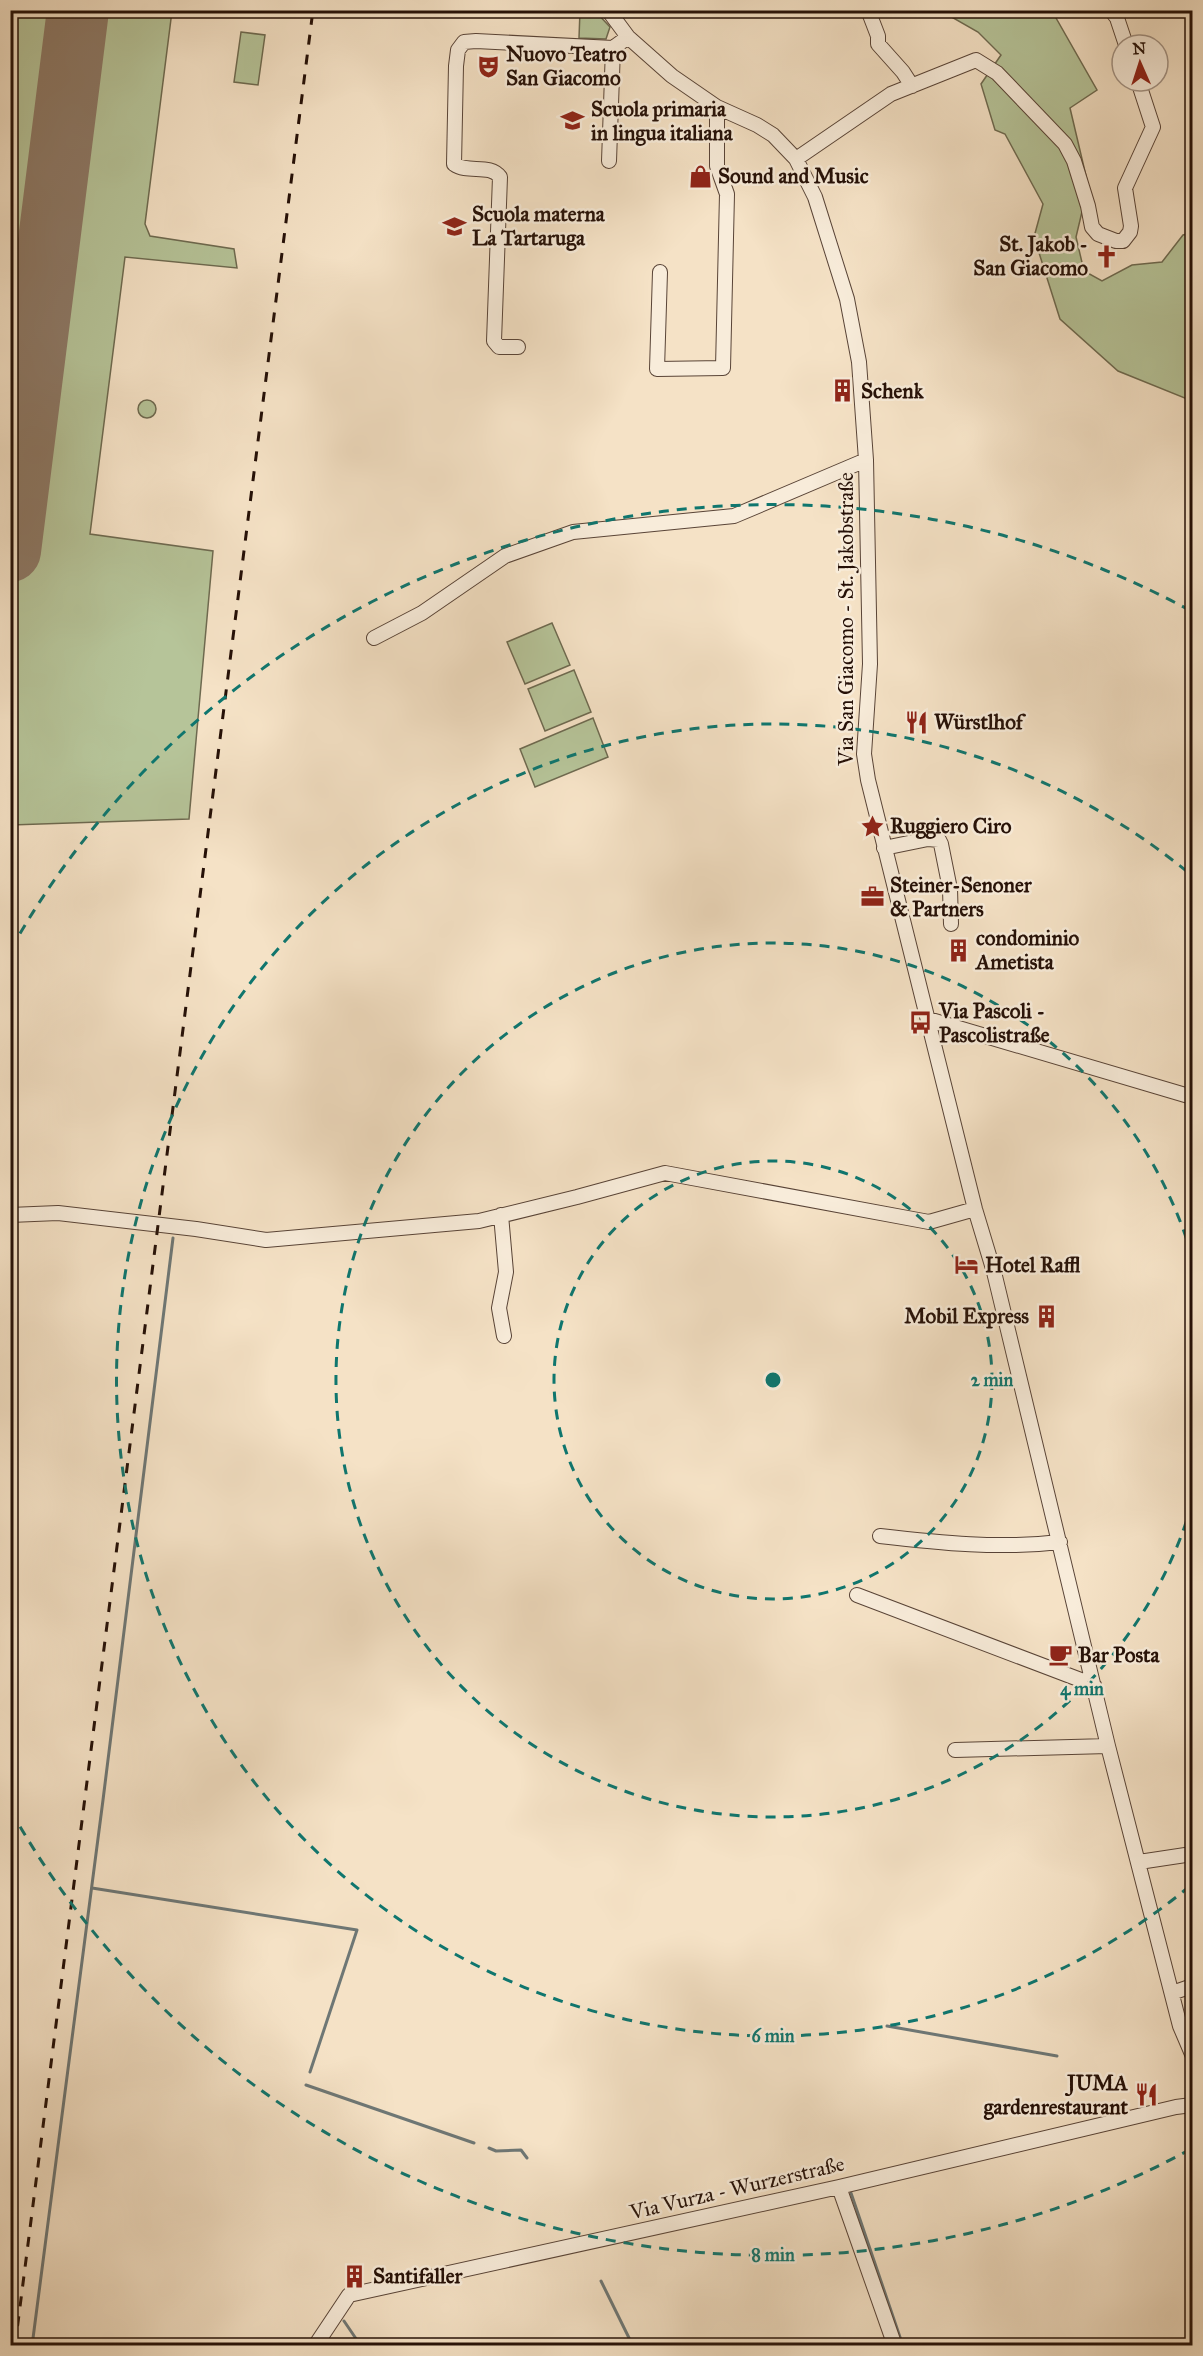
<svg xmlns="http://www.w3.org/2000/svg" width="1203" height="2356" font-family="'IM FELL Great Primer',serif">
<style>
.green{fill:#b6c499;stroke:#6e6a50;stroke-width:1.5}
.lines{fill:none;stroke-linecap:round;stroke-linejoin:round}
.stream{stroke:#6e7775;stroke-width:3}
.runway{stroke:#8d7966;stroke-width:62}
.minor-casing{stroke:#594437;stroke-width:16}
.minor{stroke:#f8ecda;stroke-width:14}
.rail{stroke:#251007;stroke-width:3;stroke-dasharray:10 10;stroke-linecap:butt}
.ring{fill:none;stroke:#0f766e;stroke-width:3;stroke-dasharray:10 8}
.labels{text-anchor:middle;stroke-width:5;stroke-linejoin:round;paint-order:stroke}
.poi-label{font-size:21px;font-weight:bold;fill:#251007;stroke:#f8ecda;text-anchor:start}
.street-label{font-size:21px;fill:#251007;stroke:#f8ecda}
.centre{fill:#0f766e;stroke:#f8ecda;stroke-width:3}
.ring-label{font-size:18px;text-anchor:middle;font-weight:bold;fill:#0f766e;stroke:#f8ecda;stroke-width:5;stroke-linejoin:round;paint-order:stroke}
</style>
<rect width="100%" height="100%" fill="#f5e2c6"/>
<filter id="stains"><feTurbulence type="fractalNoise" baseFrequency=".00333" numOctaves="4"/><feColorMatrix values="0 0 0 0 .2 0 0 0 0 .09 0 0 0 0 .02 0 0 0 .5 -.17"/></filter>
<radialGradient id="worn" r=".72"><stop offset=".6" stop-color="#630" stop-opacity="0"/><stop offset="1" stop-color="#630" stop-opacity=".3"/></radialGradient>
<path class="green" d="M10 11H172L145 224 150 236 234 249 237 268 125 257 90 534 213 551 189 819 11 825Z
M580 11H595L610 27 606 39 579 38Z
M941 11H1052L1097 90 1070 108 1087 180 1086 195 1076 237 1084 271 1102 281 1132 265 1162 262 1183 235 1192 233V401L1118 371 1060 319 1034 237 1043 204 1005 134 995 130 981 84 1001 55 978 32Z
M241 32 265 35 258 85 234 82Z
M138 409a9 9 0 1 1 18 0a9 9 0 1 1-18 0Z
M552 623 570 665 525 684 507 642Z
M574 670 591 712 545 731 528 689Z
M593 718 608 757 535 787 520 749Z"/>
<g class="lines">
<path class="stream" d="M1188 1654 1192 1653
M92 1888 357 1930 310 2072
M887 2026 1057 2056
M306 2085 474 2143
M489 2148 496 2151 521 2150 527 2158
M851 2193 903 2346
M601 2281 633 2346
M344 2321 361 2346
M32 2346 103 1800 173 1238"/>
<path class="runway" d="M10 551 78 10"/>
<defs>
<path id="minor" d="M608 10 628 37 672 76 717 107 757 125 773 135 796 159 815 197 847 299 859 362 866 460 870 664 864 754 868 780 975 1209 994 1272 1108 1746 1180 2026 1192 2054
M868 10 878 36V44L903 72 912 86
M1111 10 1117 18 1126 45
M796 159 891 94 976 60 997 73 1065 144 1074 161 1088 206 1092 227 1098 234 1116 241H1123L1130 232 1131 226 1125 188 1153 127 1138 81
M609 161 613 48
M660 272 657 369 723 368 727 194 717 166V107
M518 347H499L494 341 500 177C490 163 468 174 454 164L456 66 458 50 464 42 476 41 613 48 628 37
M374 638 422 613 505 556 573 532 734 516 866 460
M884 848 928 839 939 840 941 844 950 889 951 924
M928 1019 1192 1097
M10 1215 58 1213 196 1229 266 1240 479 1221 577 1197 665 1173 929 1222 975 1209
M501 1215 506 1272 499 1308 504 1336
M880 1536C940 1543 1000 1549 1060 1542
M857 1595 1094 1685
M955 1750 1108 1746
M1139 1862 1192 1854
M1172 1993 1192 1986
M839 2187 895 2346
M315 2346 349 2295 839 2187 1176 2107 1192 2105"/>
</defs>
<use href="#minor" class="minor-casing"/>
<use href="#minor" class="minor"/>
<path class="rail" d="M15 2346 313 10"/>
</g>
<g class="ring">
<circle cx="773" cy="1380" r="219"/>
<path d="M1192 1504A437 437 0 1 1 1192 1256"/>
<path d="M1190 1886A656 656 0 1 1 1190 874"/>
<path d="M1191 2149A875 875 0 0 1 11 1811M11 949A875 875 0 0 1 1191 611"/>
</g>
<defs>
<symbol id="theatre-bare" viewBox="-9 -9 18 18"><path d="M-5-5.5Q0-4 5-5.5V0Q5 5 0 6Q-5 5-5 0ZM-3.3-2.5H-1v1.5H-3.3ZM1-2.5H3.3v1.5H1ZM-2.8 1Q0 5.5 2.8 1Z" fill="#8f2418" stroke="#f8ecda" stroke-width="2.5" paint-order="stroke"/></symbol>
<symbol id="school-bare" viewBox="-9 -9 18 18"><path d="M0-5L7-2L0 1L-7-2ZM-4 1L0 2.5L4 1V4Q0 6-4 4Z" fill="#8f2418" stroke="#f8ecda" stroke-width="2.5" paint-order="stroke"/></symbol>
<symbol id="shop-bare" viewBox="-9 -9 18 18"><path d="M-5-2.5h2.3a2.7 3.5 0 0 1 5.4 0H5L5.5 6h-11ZM-1.5-2.5h3a1.5 2.3 0 0 0-3 0Z" fill="#8f2418" stroke="#f8ecda" stroke-width="2.5" paint-order="stroke"/></symbol>
<symbol id="church-bare" viewBox="-9 -9 18 18"><path d="M-1.2-6h2.4v3.5h3.3v2.4h-3.3V6h-2.4V-.1h-3.3v-2.4h3.3Z" fill="#8f2418" stroke="#f8ecda" stroke-width="2.5" paint-order="stroke"/></symbol>
<symbol id="building-bare" viewBox="-9 -9 18 18"><path d="M-4-6H4V6H1V3H-1V6H-4ZM-2.5-4.3h1.7v1.8h-1.7ZM.8-4.3h1.7v1.8H.8ZM-2.5-1h1.7V.8h-1.7ZM.8-1h1.7V.8H.8Z" fill="#8f2418" stroke="#f8ecda" stroke-width="2.5" paint-order="stroke"/></symbol>
<symbol id="restaurant-bare" viewBox="-9 -9 18 18"><path d="M-5-6h1v4h1v-4h1v4h1v-4h1v5L-1.5 .5V6h-2V.5L-5-1ZM5-6V6H3V1.5H1.5Q1.5-4 5-6Z" fill="#8f2418" stroke="#f8ecda" stroke-width="2.5" paint-order="stroke"/></symbol>
<symbol id="sight-bare" viewBox="-9 -9 18 18"><path d="M0-6L1.8-2.2L6-1.7L2.9 1.2L3.7 5.4L0 3.3L-3.7 5.4L-2.9 1.2L-6-1.7L-1.8-2.2Z" fill="#8f2418" stroke="#f8ecda" stroke-width="2.5" paint-order="stroke"/></symbol>
<symbol id="office-bare" viewBox="-9 -9 18 18"><path d="M-6-3h4V-5.5h4V-3h4V5H-6ZM-1-4.5V-3h2v-1.5ZM-6 0V1H6V0Z" fill="#8f2418" stroke="#f8ecda" stroke-width="2.5" paint-order="stroke"/></symbol>
<symbol id="bus-bare" viewBox="-9 -9 18 18"><path d="M-5-6H5V4H4V6H2V4H-2V6H-4V4H-5ZM-3.5-4V0h7V-4ZM-3.5 1.2v1.5H-2V1.2ZM2 1.2v1.5H3.5V1.2Z" fill="#8f2418" stroke="#f8ecda" stroke-width="2.5" paint-order="stroke"/></symbol>
<symbol id="hotel-bare" viewBox="-9 -9 18 18"><path d="M-6-4.5h1.5V1H6V5H4.5V3h-9V5H-6ZM-4 0a1.8 1.8 0 1 1 3.6 0ZM.5 0V-2.5h3Q6-2.5 6 0Z" fill="#8f2418" stroke="#f8ecda" stroke-width="2.5" paint-order="stroke"/></symbol>
<symbol id="cafe-bare" viewBox="-9 -9 18 18"><path d="M-5.5-4.5H6V0H3Q3 3.5 0 3.5H-2.5Q-5.5 3.5-5.5 0ZM3-3.2v2h1.7v-2ZM-6 4.5H4V6H-6Z" fill="#8f2418" stroke="#f8ecda" stroke-width="2.5" paint-order="stroke"/></symbol>
</defs>
<g fill-rule="evenodd">
<use href="#theatre-bare" x="472" y="50" width="33" height="33"/>
<use href="#school-bare" x="556" y="104" width="33" height="33"/>
<use href="#shop-bare" x="684" y="160" width="33" height="33"/>
<use href="#school-bare" x="438" y="210" width="33" height="33"/>
<use href="#church-bare" x="1090" y="240" width="33" height="33"/>
<use href="#building-bare" x="826" y="374" width="33" height="33"/>
<use href="#restaurant-bare" x="900" y="706" width="33" height="33"/>
<use href="#sight-bare" x="856" y="810" width="33" height="33"/>
<use href="#office-bare" x="856" y="880" width="33" height="33"/>
<use href="#building-bare" x="942" y="934" width="33" height="33"/>
<use href="#bus-bare" x="904" y="1006" width="33" height="33"/>
<use href="#hotel-bare" x="950" y="1248" width="33" height="33"/>
<use href="#building-bare" x="1030" y="1300" width="33" height="33"/>
<use href="#cafe-bare" x="1044" y="1638" width="33" height="33"/>
<use href="#restaurant-bare" x="1130" y="2078" width="33" height="33"/>
<use href="#building-bare" x="338" y="2260" width="33" height="33"/>
</g>
<g class="labels">
<g class="poi-label">
<text x="506" y="61">Nuovo Teatro<tspan x="506" dy="24">San Giacomo</tspan></text>
<text x="591" y="116">Scuola primaria<tspan x="591" dy="24">in lingua italiana</tspan></text>
<text x="718" y="183">Sound and Music</text>
<text x="472" y="221">Scuola materna<tspan x="472" dy="24">La Tartaruga</tspan></text>
<text x="1088" y="251" text-anchor="end">St. Jakob -<tspan x="1088" dy="24">San Giacomo</tspan></text>
<text x="861" y="398">Schenk</text>
<text x="934" y="729">Würstlhof</text>
<text x="890" y="833">Ruggiero Ciro</text>
<text x="890" y="892">Steiner-Senoner<tspan x="890" dy="24">&amp; Partners</tspan></text>
<text x="976" y="945">condominio<tspan x="976" dy="24">Ametista</tspan></text>
<text x="939" y="1018">Via Pascoli -<tspan x="939" dy="24">Pascolistraße</tspan></text>
<text x="985" y="1272">Hotel Raffl</text>
<text x="1029" y="1323" text-anchor="end">Mobil Express</text>
<text x="1078" y="1662">Bar Posta</text>
<text x="1128" y="2090" text-anchor="end">JUMA<tspan x="1128" dy="24">gardenrestaurant</tspan></text>
<text x="373" y="2283">Santifaller</text>
</g>
<g class="street-label">
<text transform="translate(846 619) rotate(-90)" y="7">Via San Giacomo - St. Jakobstraße</text>
<text transform="translate(737 2188) rotate(-13)" y="7">Via Vurza - Wurzerstraße</text>
</g>
</g>
<circle cx="773" cy="1380" r="9" class="centre"/>
<g class="ring-label">
<text x="992" y="1386">2 min</text>
<text x="1082" y="1695">4 min</text>
<text x="773" y="2042">6 min</text>
<text x="773" y="2261">8 min</text>
</g>
<rect width="1203" height="2356" fill="none" stroke="#f5e2c6" stroke-width="36"/>
<rect x="12" y="12" width="1179" height="2332" fill="none" stroke="#251007" stroke-width="3"/>
<rect x="18" y="18" width="1167" height="2320" fill="none" stroke="#251007" stroke-width="1.5"/>
<g transform="translate(1140 63) rotate(357)"><circle r="28" fill="#f8ecda" stroke="#a49486" stroke-width="1.5"/>
<path d="M0-4.5L10 22L0 15L-10 22Z" fill="#8f2418"/>
<text y="-9" font-size="16" font-weight="bold" text-anchor="middle" fill="#251007">N</text>
</g>
<rect width="100%" height="100%" filter="url(#stains)"/>
<rect width="100%" height="100%" fill="url(#worn)"/>
</svg>
